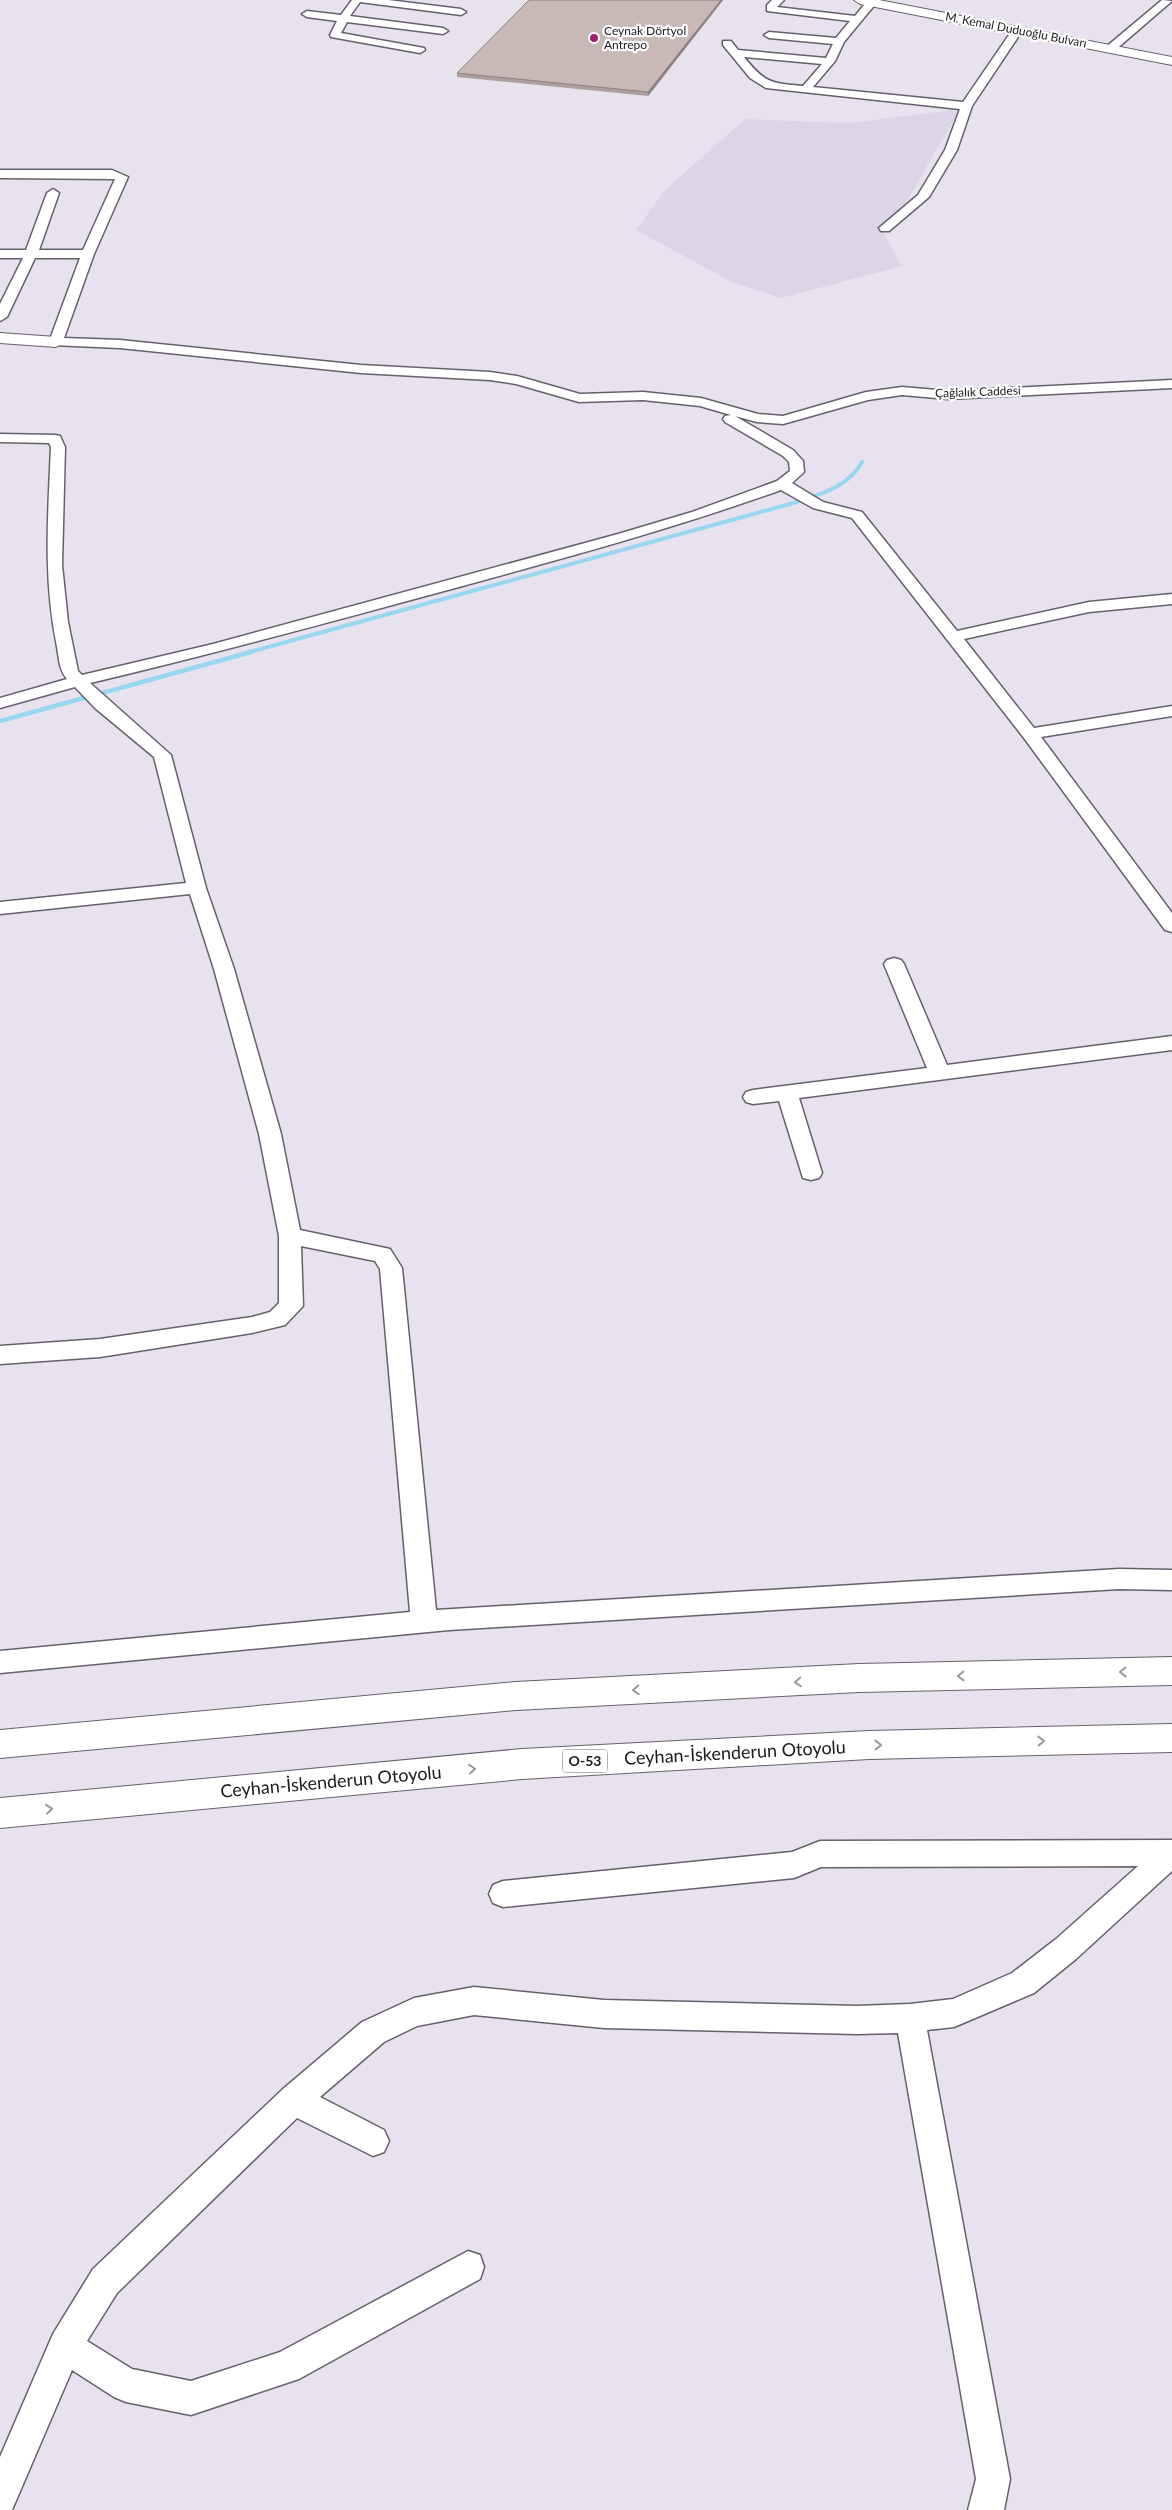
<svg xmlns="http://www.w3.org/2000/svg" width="1172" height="2510" font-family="Lato,sans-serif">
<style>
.built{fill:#dcd5e8}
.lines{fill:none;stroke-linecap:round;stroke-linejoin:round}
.stream-far1{stroke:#98d7f0;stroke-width:4}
.stream{stroke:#98d7f0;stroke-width:4.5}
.minor-casing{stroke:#65616c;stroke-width:3}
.tertiary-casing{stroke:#65616c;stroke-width:2}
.motorway-casing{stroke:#65616c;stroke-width:2}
.minor{fill:#fff;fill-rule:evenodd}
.tertiary{fill:#fff;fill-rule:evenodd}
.motorway{fill:#fff;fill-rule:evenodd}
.wall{fill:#ac9f9d}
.shaded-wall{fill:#8c8280}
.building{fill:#c8b9b7;stroke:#8c8280}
.oneway{stroke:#99989a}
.poi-dot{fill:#a11e6d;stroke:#fff;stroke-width:2}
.labels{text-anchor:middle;stroke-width:4.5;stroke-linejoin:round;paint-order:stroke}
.far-street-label{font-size:12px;fill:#1c1a1e;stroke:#fff}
.far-poi-label{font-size:12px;fill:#1c1a1e;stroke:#fff;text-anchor:start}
.shield{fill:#fff;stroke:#605f62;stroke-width:1}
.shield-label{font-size:14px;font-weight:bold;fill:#1c1a1e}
.near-street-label{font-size:18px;fill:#1c1a1e;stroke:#fff}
</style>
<rect width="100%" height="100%" fill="#e7e2ee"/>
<path class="built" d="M960 109 901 211 882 231 902 266 781 298 734 283 636 230 665 190 745 119 850 123Z"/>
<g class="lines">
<path class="stream-far1" d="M246 653 790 504C817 495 847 489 862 462"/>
<path class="stream" d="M0 721 251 652"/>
<defs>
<path id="minor" d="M352 0H388L461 9 466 12 461 15 360 2 350 16 443 28 448 31 443 34 347 22 341 33 424 48 425 50 420 53 331 37 330 35 337 21 307 17 302 14 307 11 341 15Z
M772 0H784L777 7 855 16 868 0 877 2 844 42 835 61 813 87 963 102 1013 29 1022 31 972 106 957 150 929 197 889 231H881L879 228 918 195 945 150 960 109 766 88 750 78 723 45V41H731L738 50 826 58 833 44 769 38 764 35 769 32 836 38 850 21 767 11V5ZM744 57 822 64 803 86C770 83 765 83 744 57Z
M1162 0 1172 1 1114 51H1106V47Z
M0 170H112L128 177 94 254 64 338 120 340 361 365 490 372 517 376 580 394 643 392 701 398 758 414 783 416 866 392 902 387 948 391 1172 380V388L948 399 902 395 868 400 783 424 757 422 735 416 793 450 803 461 804 472 792 483 823 502 862 512 957 631 1089 602 1172 594V604L1089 612 964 639 1034 728 1172 706V716L1041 737 1172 913V932L1165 930 1024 738 852 518 813 508 781 490C675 528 568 557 459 587 337 620 214 654 90 683L171 755 206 888 234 969 281 1134 300 1230 390 1249 402 1268 436 1610 1119 1569 1172 1570V1590L1119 1589 449 1630 0 1673V1651L410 1612 380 1269 375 1261 301 1246 303 1306 285 1325 252 1333 100 1357 0 1364V1346L100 1339 252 1317 270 1312 279 1303V1236L259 1134 214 969 190 894 0 914V902L186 883 154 757 95 708 75 687 0 708V698L67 679C59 670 59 658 57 647 43 578 48 517 51 447L49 443 0 442V434L55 435 60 436 65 447 62 565 68 622 78 671 82 675 213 644 618 534 692 512 777 481 790 471 789 462 783 456 725 422 723 419 725 416 731 415 700 406 643 400 579 402 516 384 490 380 361 373 120 348 51 345 49 342 80 258H35L7 317 0 321V304L23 258H0V250H26L47 193 53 189 59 193 39 250H83L115 179 0 178Z
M894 958 901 960 904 964 947 1065 1172 1036V1050L799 1098 822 1173 819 1178 811 1180 803 1178 779 1101 753 1104 746 1102 743 1097 746 1092 753 1090 927 1068 884 964 887 960Z
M1172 1840V1871L1076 1959 1034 1993 954 2027 927 2030 1010 2479 1004 2510H968L976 2479 898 2033 857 2034 604 2028 474 2015 417 2026 384 2042 320 2097 384 2130 389 2141 384 2152 373 2156 297 2118 117 2293 87 2341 132 2369 191 2381 280 2352 468 2251 480 2255 484 2267 480 2279 299 2379 191 2415 126 2402 114 2397 72 2370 12 2510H0V2457L53 2334 93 2269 283 2089 362 2022 414 1998 474 1987 604 2000 857 2006 910 2004 953 1999 1012 1973 1056 1939 1138 1866 821 1867 794 1878 503 1907 493 1903 489 1894 493 1885 503 1881 792 1852 820 1841Z"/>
<path id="tertiary" d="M854 0H879L1172 57V65L860 4Z
M0 333 56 337 64 342 56 347 0 343Z"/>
<path id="motorway" d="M1172 1657V1685L859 1692 516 1710 0 1758V1730L516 1682 859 1664Z
M1172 1724V1752L869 1759 522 1779 0 1828V1798L522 1749 869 1731Z"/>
</defs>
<use href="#minor" class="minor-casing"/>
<use href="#tertiary" class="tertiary-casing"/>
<use href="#motorway" class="motorway-casing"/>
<use href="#minor" class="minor"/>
<use href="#tertiary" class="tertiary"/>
<use href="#motorway" class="motorway"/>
</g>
<path class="wall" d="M723 0 648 96 457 77V73Z"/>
<path class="shaded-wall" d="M721 0H723L648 96V92Z"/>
<path class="building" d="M529 0H721L648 92 457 73Z"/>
<defs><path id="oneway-chevron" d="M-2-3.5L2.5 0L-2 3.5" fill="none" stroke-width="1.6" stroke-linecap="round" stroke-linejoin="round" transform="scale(1.25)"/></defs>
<g class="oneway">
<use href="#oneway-chevron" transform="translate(1123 1672) rotate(179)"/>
<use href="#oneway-chevron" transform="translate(961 1676) rotate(179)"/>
<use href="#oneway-chevron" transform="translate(798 1682) rotate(177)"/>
<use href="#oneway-chevron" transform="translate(636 1690) rotate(177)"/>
<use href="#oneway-chevron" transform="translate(1041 1741) rotate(-1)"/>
<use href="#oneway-chevron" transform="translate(878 1745) rotate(-1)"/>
<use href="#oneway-chevron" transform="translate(472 1769) rotate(-5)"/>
<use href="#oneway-chevron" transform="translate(49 1809) rotate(-6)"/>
</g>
<circle class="poi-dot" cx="594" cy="38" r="5"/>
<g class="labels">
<g class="far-street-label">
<text transform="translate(1016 30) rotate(11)" y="4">M. Kemal Duduoğlu Bulvarı</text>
<text transform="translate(978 392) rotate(-2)" y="4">Çağlalık Caddesi</text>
</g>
<g class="far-poi-label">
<text x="604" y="35">Ceynak Dörtyol<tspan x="604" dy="14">Antrepo</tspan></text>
</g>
<rect class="shield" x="562.5" y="1749.5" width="45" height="23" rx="4"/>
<g class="shield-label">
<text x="585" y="1766">O-53</text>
</g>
<g class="near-street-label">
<text transform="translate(735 1753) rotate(-3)" y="6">Ceyhan-İskenderun Otoyolu</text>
<text transform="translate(331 1782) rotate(-5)" y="6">Ceyhan-İskenderun Otoyolu</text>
</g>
</g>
</svg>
